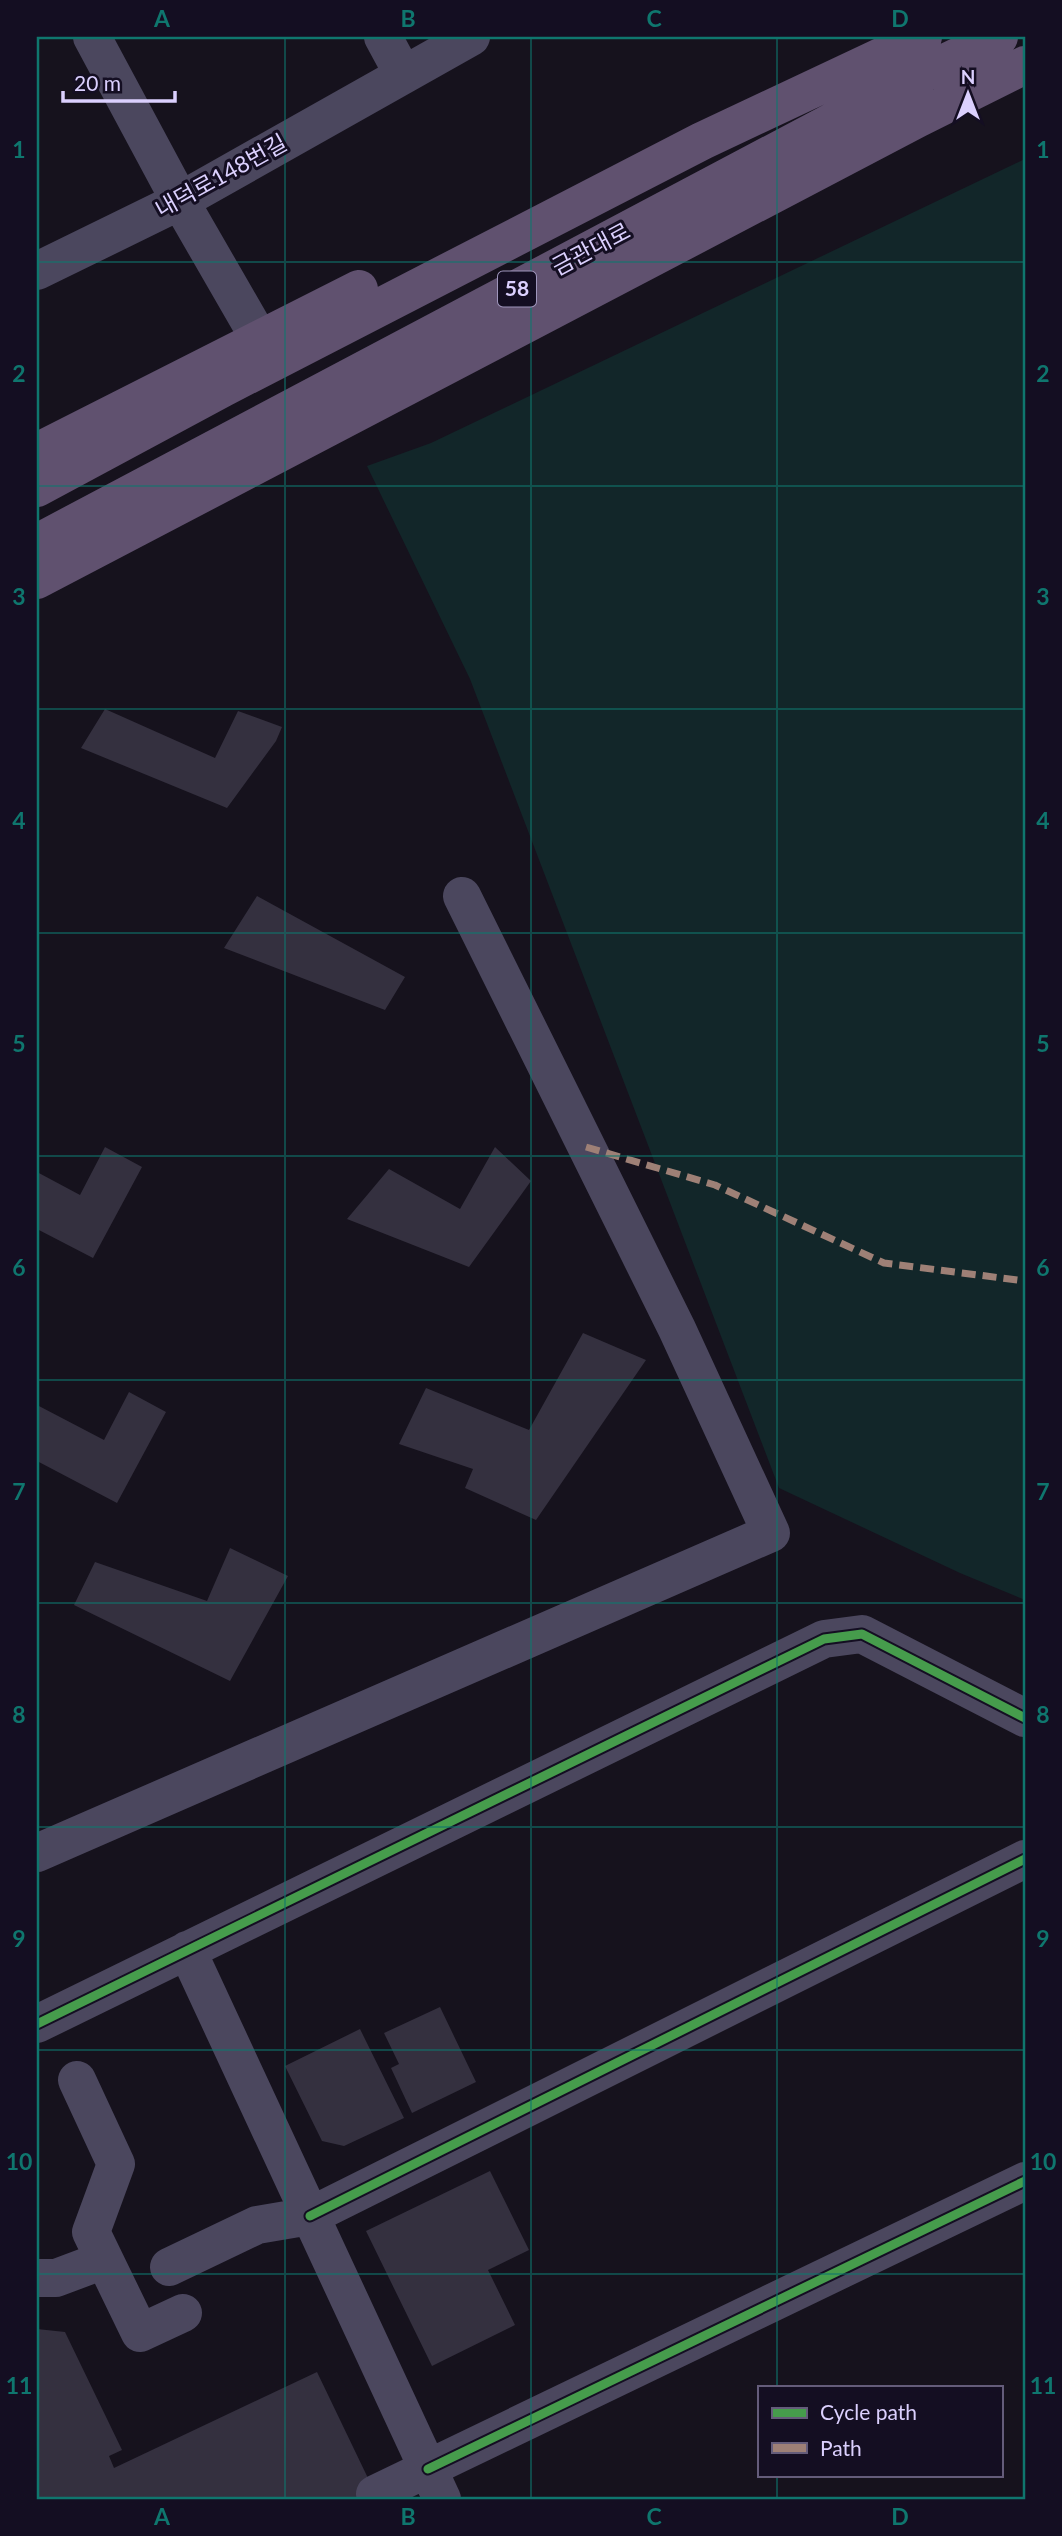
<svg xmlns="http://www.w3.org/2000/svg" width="1062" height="2536" font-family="Lato,'Noto Sans KR',sans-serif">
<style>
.green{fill:#122629}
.building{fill:#34303f}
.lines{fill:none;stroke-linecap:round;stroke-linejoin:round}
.minor{stroke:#4b475e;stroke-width:38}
.major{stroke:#60516f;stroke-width:38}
.quiet{stroke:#9e8076;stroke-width:7;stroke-dasharray:14 7;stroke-linecap:butt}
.cycleway-casing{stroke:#140e22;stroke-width:13}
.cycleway{stroke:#469c4c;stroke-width:9}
.grid{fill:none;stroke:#0f766e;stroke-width:2;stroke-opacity:0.55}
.labels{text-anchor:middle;stroke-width:6;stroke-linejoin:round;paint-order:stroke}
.shield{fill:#140e22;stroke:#9f96bc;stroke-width:2}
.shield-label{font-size:21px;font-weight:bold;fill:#dbd0fe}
.street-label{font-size:23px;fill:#dbd0fe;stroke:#140e22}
.neatline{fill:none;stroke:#0f766e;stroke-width:2.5}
.grid-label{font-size:23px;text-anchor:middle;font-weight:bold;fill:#0f766e}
</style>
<rect width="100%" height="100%" fill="#16121d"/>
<path class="green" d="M1025 159V1600L960 1573 779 1488 470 679 367 466 431 443Z"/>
<path class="building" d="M105 709 215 758 238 711 282 727 276 741 227 808 81 748Z
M257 896 405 977 385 1010 224 948Z
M105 1147 142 1167 93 1258 37 1229V1172L80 1195Z
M495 1147 531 1181 469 1267 347 1219 389 1169 460 1209Z
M583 1333 646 1360 536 1520 465 1488 473 1469 399 1444 426 1388 529 1430Z
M129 1392 166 1412 117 1503 37 1461V1405L104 1440Z
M230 1548 288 1576 230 1681 74 1605 95 1562 207 1601Z
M440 2007 476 2082 412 2113 391 2068 399 2064 384 2033Z
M360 2029 404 2118 344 2146 322 2141 285 2066Z
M490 2171 529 2250 488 2270 515 2325 432 2366 366 2231Z
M37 2329 65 2332 122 2450 109 2456 114 2468 317 2372 378 2499H37Z"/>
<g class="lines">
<path class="minor" d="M92 37 180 201 259 338
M383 37 403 74
M37 271 180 201 471 37
M37 1853 771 1533 677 1329 462 896
M187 1950 442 2499
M37 2024 824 1639 862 1634 1025 1718
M77 2080 116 2164 91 2232 140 2333 183 2313
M169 2267 257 2225 310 2216 1025 1859
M37 2278H56L104 2260
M375 2494 1025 2181"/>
<path class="major" d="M37 452 359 289
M37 488 223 388 702 141 923 37
M37 543 926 72 999 37
M37 580 917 119 1025 65"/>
<path class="quiet" d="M586 1147 715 1185 884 1263 1025 1281"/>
<defs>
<path id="cycleway" d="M37 2024 824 1639 862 1634 1025 1718
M310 2216 1025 1859
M428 2469 1025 2181"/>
</defs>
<use href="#cycleway" class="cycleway-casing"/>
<use href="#cycleway" class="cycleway"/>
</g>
<path class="grid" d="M285 37V2499M531 37V2499M777 37V2387M37 262H1025M37 486H1025M37 709H1025M37 933H1025M37 1156H1025M37 1380H1025M37 1603H1025M37 1827H1025M37 2050H1025M37 2274H1025M777 2475V2499"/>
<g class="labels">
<rect class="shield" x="498" y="271.5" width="38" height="35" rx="5"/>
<g class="shield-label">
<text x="517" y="296">58</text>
</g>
<g class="street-label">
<text transform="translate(221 176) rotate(-29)" y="8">내덕로148번길</text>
<text transform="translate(591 249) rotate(-28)" y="8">금관대로</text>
</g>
</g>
<rect width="1062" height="2536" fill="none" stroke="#140e22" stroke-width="77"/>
<rect x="758" y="2386" width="245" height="91" fill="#140e22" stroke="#645c7a" stroke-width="2"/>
<rect x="772" y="2408" width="35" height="10" fill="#469c4c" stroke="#645c7a" stroke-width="2"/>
<text x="820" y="2420" font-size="21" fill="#dbd0fe">Cycle path</text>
<rect x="772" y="2443" width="35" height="10" fill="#9e8076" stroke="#645c7a" stroke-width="2"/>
<text x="820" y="2456" font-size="21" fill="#dbd0fe">Path</text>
<g transform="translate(968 94)" stroke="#140e22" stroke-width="5" paint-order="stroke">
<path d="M0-5L12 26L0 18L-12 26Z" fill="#dbd0fe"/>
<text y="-10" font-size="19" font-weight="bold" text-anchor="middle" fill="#dbd0fe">N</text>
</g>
<path d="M63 91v10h112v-10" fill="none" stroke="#dbd0fe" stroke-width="3.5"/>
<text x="74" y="91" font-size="21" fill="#dbd0fe" stroke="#140e22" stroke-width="5" paint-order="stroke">20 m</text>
<rect x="38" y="38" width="986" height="2460" class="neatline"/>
<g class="grid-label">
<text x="162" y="27">A</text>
<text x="408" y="27">B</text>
<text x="654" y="27">C</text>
<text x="900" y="27">D</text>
<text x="19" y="158">1</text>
<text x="1043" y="158">1</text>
<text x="19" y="382">2</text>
<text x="1043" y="382">2</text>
<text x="19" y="605">3</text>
<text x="1043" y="605">3</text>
<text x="19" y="829">4</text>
<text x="1043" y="829">4</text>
<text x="19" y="1052">5</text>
<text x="1043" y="1052">5</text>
<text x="19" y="1276">6</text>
<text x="1043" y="1276">6</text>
<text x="19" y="1500">7</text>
<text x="1043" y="1500">7</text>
<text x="19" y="1723">8</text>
<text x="1043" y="1723">8</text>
<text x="19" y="1947">9</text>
<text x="1043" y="1947">9</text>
<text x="19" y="2170">10</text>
<text x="1043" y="2170">10</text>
<text x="19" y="2394">11</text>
<text x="1043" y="2394">11</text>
<text x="162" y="2525">A</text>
<text x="408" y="2525">B</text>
<text x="654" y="2525">C</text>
<text x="900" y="2525">D</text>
</g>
</svg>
